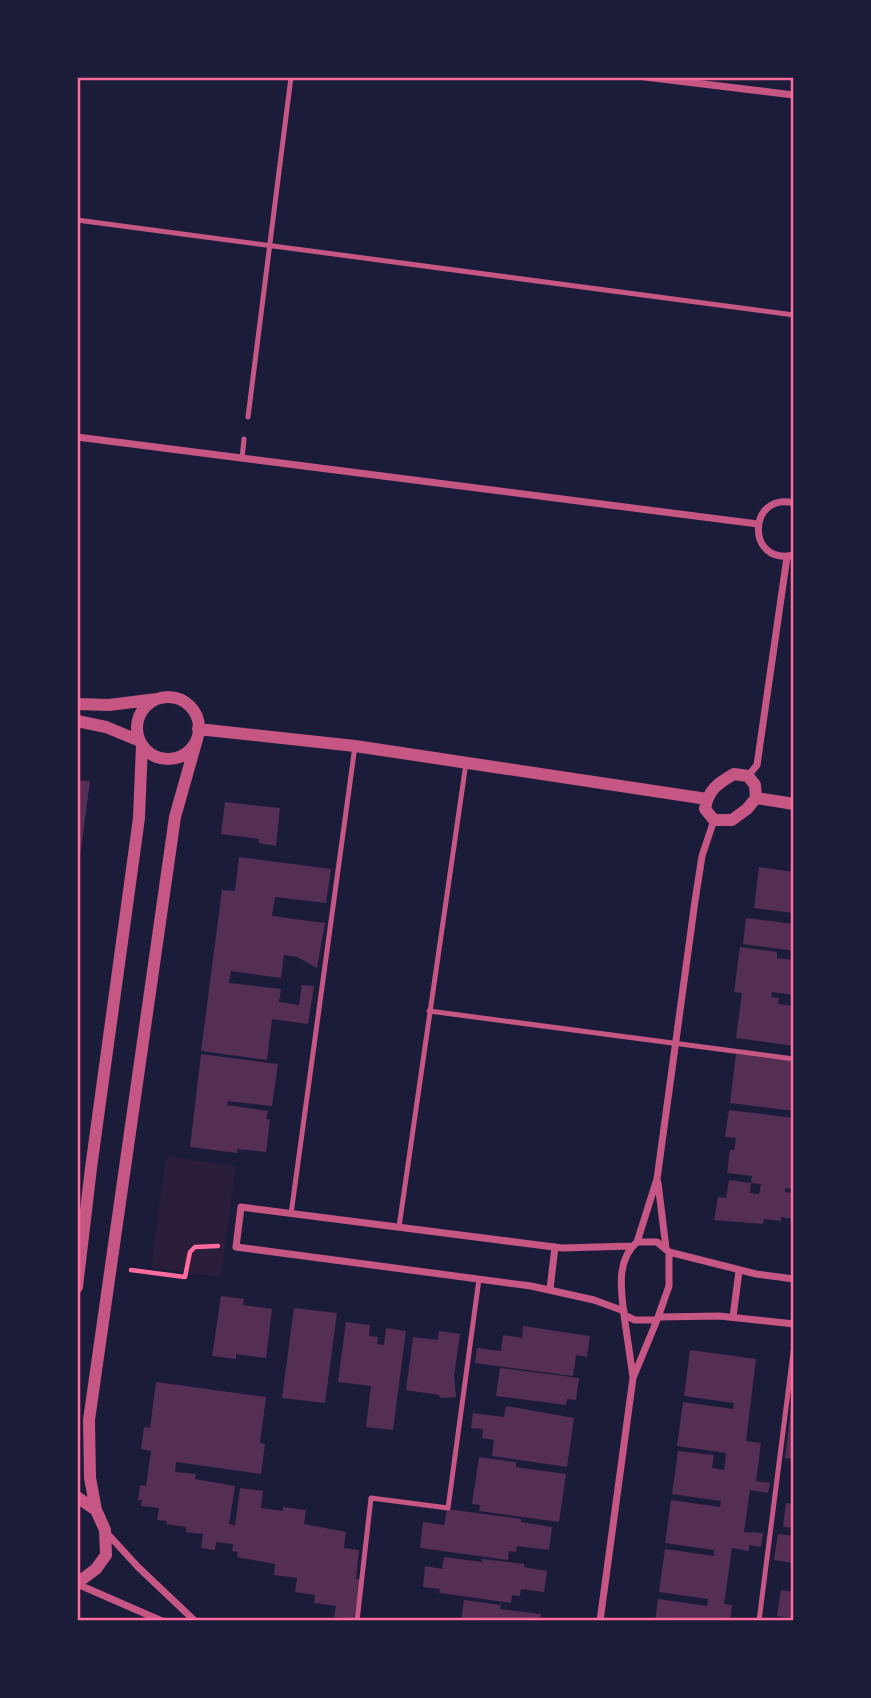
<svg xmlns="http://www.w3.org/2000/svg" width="871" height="1698" font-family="'Alegreya Sans',sans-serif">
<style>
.green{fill:#2a1e3b}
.building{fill:#542f53}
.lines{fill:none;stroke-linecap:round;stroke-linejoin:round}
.path{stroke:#ff6b9d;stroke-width:4.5}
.service{stroke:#c65784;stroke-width:5}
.minor{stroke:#c65784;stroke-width:7}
.tertiary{stroke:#c65784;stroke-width:12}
.neatline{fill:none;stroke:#ff6b9d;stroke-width:2.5}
</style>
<rect width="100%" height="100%" fill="#1b1b3a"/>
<path class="green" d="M166 1156 236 1166 221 1277 151 1268Z"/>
<path class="building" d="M77 780 90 781 79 864H77Z
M225 802 280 808 276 846 259 843V839L221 834Z
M239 857 331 869 326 903 275 897 272 916 325 923 317 968 297 957 284 955 281 978 231 971 229 983 281 989 279 1002 299 1005 302 985 314 986 308 1024 272 1019 267 1060 201 1051 222 890 235 891Z
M759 867 794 872 793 913 754 908Z
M746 918 794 924V951L743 944Z
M740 947 777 952V958L794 960V995L772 992 771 997 779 998 778 1004 794 1006V1046L736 1038 742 993 734 992Z
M201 1054 278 1064 272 1106 228 1101 227 1105 268 1111 266 1119 270 1120 266 1152 237 1149V1153L190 1147Z
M736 1054 794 1061V1111L730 1103Z
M729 1110 794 1118V1189L785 1188V1192L794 1193V1219L781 1217V1221L764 1219 763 1224 714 1220 718 1197 726 1198 729 1180 751 1183 750 1193 759 1194 761 1184 751 1183 752 1176 727 1173 730 1150H734L736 1138 725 1137Z
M221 1296 244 1299 243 1305 272 1309 266 1358 236 1354V1359L212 1356Z
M294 1308 337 1313 325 1403 282 1398Z
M346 1322 370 1325 369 1336 378 1337 377 1344 384 1345 386 1328 406 1331 393 1430 366 1427 371 1386 338 1382Z
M523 1326 590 1336 587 1357 576 1355 573 1376 475 1363 477 1348 501 1351 503 1335 522 1338Z
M439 1331 460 1334 454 1376 456 1397 440 1398 439 1395 406 1390 413 1337 438 1340Z
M690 1350 756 1359 746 1441 761 1443 756 1481 770 1483 768 1493 750 1490 744 1532 763 1533 761 1547 749 1545V1551L732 1548 724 1604 732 1605 730 1621H655L658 1599 707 1606 708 1599 659 1592 665 1549 714 1556V1550L665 1543 671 1500 720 1507 721 1501 672 1494 678 1451 714 1455 712 1468 724 1470 726 1453 677 1446 683 1402 733 1409 734 1403 684 1396Z
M500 1368 579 1378 576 1400 567 1399 566 1405 496 1396Z
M156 1382 266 1397 260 1443 265 1444 261 1474 176 1462 175 1472 196 1474 195 1479 235 1486 229 1524 235 1525 240 1488 263 1491 261 1508 283 1511V1507L306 1510 304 1524 346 1532 344 1548 359 1550 356 1579H360L354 1620 334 1617 336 1606 314 1603 315 1595 295 1592 297 1578 274 1575 275 1564 237 1557 238 1552 232 1551 233 1544 216 1542 215 1550 201 1548 203 1534 186 1532V1527L166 1524 167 1521 157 1520 159 1508 141 1506 142 1500H138L140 1485 146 1486 151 1451 141 1449 144 1427 150 1428Z
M792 1401H794V1459L785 1458Z
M506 1406 574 1418 567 1467 492 1456 494 1440 482 1438 483 1429 471 1428 473 1413 504 1417Z
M479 1457 516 1462V1467L566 1474 559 1522 479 1511 480 1505 472 1504Z
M786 1503 794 1504V1528L783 1527Z
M447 1509 521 1519V1522L552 1527 549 1550 517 1546 516 1552 509 1551 508 1560 420 1548 423 1522 444 1525Z
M778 1534 794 1536V1563L774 1560Z
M444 1557 482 1562V1559L524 1564V1567L547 1571 544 1592 521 1589 520 1596 512 1595 511 1603 439 1593 440 1589 423 1587 425 1566 442 1569Z
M781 1590 794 1592V1618L777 1616Z
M464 1600 501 1605 500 1609 541 1614 540 1621H461Z"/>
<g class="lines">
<path class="path" d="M131 1270 185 1277 190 1252 195 1247 218 1246"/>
<path class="service" d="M77 220 794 315
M248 417 291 77
M242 459 244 439
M429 1011 794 1059
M291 1214 355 746
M399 1227 466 763
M357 1621 371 1498 448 1508 479 1279
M759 1621 794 1345"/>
<path class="minor" d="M645 77 794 95
M77 437 758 524
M794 503C748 491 745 566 794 555
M748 776 757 765 787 557
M658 1183 666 1248
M637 1242H657L669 1252V1286L657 1320H635L624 1315C621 1290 616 1260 637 1242L657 1179 695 901 702 856 714 820
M669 1252 756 1274 794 1279
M550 1289 555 1247
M624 1311 594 1300 531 1286 236 1247 241 1207 562 1248 632 1246
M624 1315 633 1377
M659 1317 719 1316 794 1324
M733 1317 739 1271
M105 1531 138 1567 195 1621
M77 1584 162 1621
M600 1621 633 1378 657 1320"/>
<path class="tertiary" d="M137 728a31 31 0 1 1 62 0a31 31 0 1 1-62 0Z
M77 704 109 705 157 699
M77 721 106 727 140 741
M198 729 355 746 707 799
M734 774 748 776 755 785 756 798 747 809 732 820H714L705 809C708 790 718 783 734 774Z
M756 798 794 804
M77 1287 91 1168 139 818 142 745
M77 1497 96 1510 105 1530 106 1555 96 1569 77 1583
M96 1510 90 1478 89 1420 175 817 197 739"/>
</g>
<rect width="871" height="1698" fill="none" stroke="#1b1b3a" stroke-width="158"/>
<rect x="79" y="79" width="713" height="1540" class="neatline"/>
</svg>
